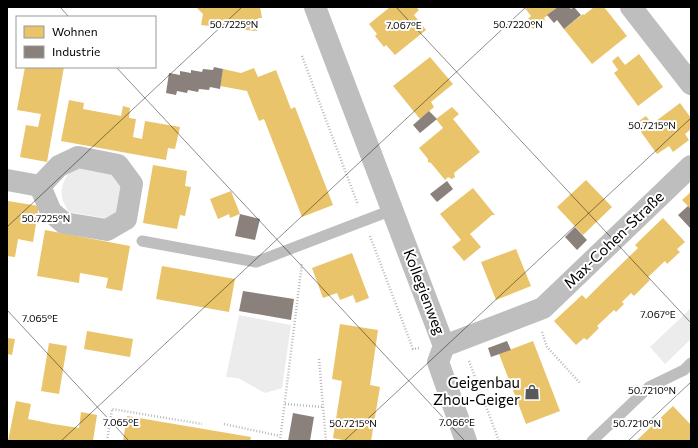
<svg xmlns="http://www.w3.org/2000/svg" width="698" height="448" font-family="Commissioner,sans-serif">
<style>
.green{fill:#ececec}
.homes{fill:#e9c46a}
.industry{fill:#8a817c}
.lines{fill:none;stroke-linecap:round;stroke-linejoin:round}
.path{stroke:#b9b9b9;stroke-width:2.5;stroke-dasharray:1 2;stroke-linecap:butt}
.lane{stroke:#bebebe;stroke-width:11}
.street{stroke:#bebebe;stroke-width:22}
.ticks{fill:none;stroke:#000;stroke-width:1;stroke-opacity:0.45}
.labels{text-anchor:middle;stroke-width:4;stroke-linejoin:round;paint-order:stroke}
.street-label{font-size:15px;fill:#000;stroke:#fff}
.poi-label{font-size:15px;fill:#000;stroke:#fff;text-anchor:end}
.ticks-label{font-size:10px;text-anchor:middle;fill:#000;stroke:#fff;stroke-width:4;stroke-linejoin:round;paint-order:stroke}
</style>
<rect width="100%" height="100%" fill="#fff"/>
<path class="green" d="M84 166 123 177V207L110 219 69 212C57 194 60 183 74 167Z
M691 308V339L665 364 650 347Z
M239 315 291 325 282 388 265 393 238 378 226 377Z"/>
<path class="homes" d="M196 7H260L262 18H258L257 31 201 25 203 14Z
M390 7H416L419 10 414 15 426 30 395 55 386 45 384 47 375 36 377 34 369 24Z
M524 7H558L544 18 545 20 533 29 526 21 531 16Z
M594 7H604L627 36 592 64 564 29 583 14 584 15Z
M639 54 663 87 638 106 614 73 618 70 612 61 618 56 625 65Z
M430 57 453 84 431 102 434 107 420 119 393 86Z
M25 67H64L47 162 20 157 26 125 38 127 41 114 17 110Z
M254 68 258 77 276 70 291 109 295 107 333 205 302 217 264 119 259 121 247 91 220 86 223 69 241 73Z
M69 100 84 103 83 109 121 116 123 106 130 108 129 118 136 119 133 137 142 139 145 121 180 127 175 149 168 148 166 160 61 141Z
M680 103 691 118V129L685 134 689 140 673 152 669 146 657 154 641 132 642 131 636 123 646 116 652 124Z
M452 107 459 114 453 119 480 152 454 173 455 177 452 179 448 177 445 180 431 163 428 162V159L419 148 443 128 436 119Z
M153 165 187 171 185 186 191 187 185 216 180 215 177 229 143 223Z
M586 180 612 207 583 235 557 207Z
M473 188 495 215H492L470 234 481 247 464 261 452 247 461 240 440 214Z
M231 191 240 214 230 218 229 214 218 219 210 199Z
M691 192V209L682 200Z
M8 201 39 206 33 242 18 239 15 257 7 256V208Z
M663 218 685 242 677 249 680 252 667 264 665 261 648 277 650 280 634 296 631 293 622 302 624 304 616 312 614 310 597 326 599 328 587 340 584 338 576 345 554 321 582 295 586 299 603 282 638 248 635 245Z
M45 230 130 246 122 291 106 288 108 278 80 273 79 283 37 276Z
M516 249 531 286 496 300 481 262Z
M352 253 369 298 356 303 353 295 340 300 337 293 323 298 312 268Z
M162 266 235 279 229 312 156 299Z
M340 324 378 330 370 385 380 387 371 441H343V440L333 438 342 381 332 379Z
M87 331 133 339 130 357 84 349Z
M7 338 15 339 12 355 7 354Z
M533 341 560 411 526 424 499 354Z
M49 343 67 346 59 394 41 391Z
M16 401 31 404 28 419 53 424 79 428 81 412 97 415 93 441H8Z
M673 406 691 425V441H636Z
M127 416 251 437 250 441H123Z"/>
<path class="industry" d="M558 7H569L571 9 574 7 581 15 564 29 557 20 554 23 547 15Z
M214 67 223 69 220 89 210 87 209 90 199 89 198 92 188 90 187 93 177 91 176 95 166 93 169 73 180 75V71L191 73V70L202 72 203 69 213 70Z
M429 111 437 119 420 133 413 125Z
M447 181 453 189 437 202 430 194Z
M688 206 691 209V229L678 215Z
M240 214 260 219 255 240 235 236Z
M575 227 587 240 577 250 565 237Z
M243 291 294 299 291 320 239 311Z
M507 341 511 350 491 357 488 348Z
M293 413 314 417 310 441H288Z"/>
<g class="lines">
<path class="path" d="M302 56 358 205
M370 236 413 349 419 348
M542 332 547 347 580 383
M319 359 326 441
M469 361 499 441
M285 404 323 407
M224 424 280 436
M107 441 112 409 202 424
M280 441 302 263"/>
<path class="lane" d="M142 241 256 262 392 210
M592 441 649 387 684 370 691 363"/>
<path class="street" d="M315 7 444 346 438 362 466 441
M631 7 691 84
M78 157 118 165 132 184 126 219 107 230 64 223 51 212 40 186 59 166Z
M7 180 40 186
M444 346 543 308 691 166"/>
</g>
<path class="ticks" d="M60 7 69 17M396 7 691 323M116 67 465 441M7 227 242 7M7 310 129 441M61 441 526 7M344 441 691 118M628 441 691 382"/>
<defs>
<symbol id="shop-bare" viewBox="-9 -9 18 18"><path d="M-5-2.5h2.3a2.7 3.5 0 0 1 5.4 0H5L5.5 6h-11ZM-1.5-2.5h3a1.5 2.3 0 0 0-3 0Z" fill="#595959" stroke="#fff" stroke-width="2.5" paint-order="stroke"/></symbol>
</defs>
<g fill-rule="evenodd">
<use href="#shop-bare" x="521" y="381" width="22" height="22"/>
</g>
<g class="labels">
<g class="street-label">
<text transform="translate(614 240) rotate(-44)" y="5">Max-Cohen-Straße</text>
<text transform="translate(424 292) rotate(69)" y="5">Kollegienweg</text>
</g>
<g class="poi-label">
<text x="520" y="388">Geigenbau<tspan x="520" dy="17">Zhou-Geiger</tspan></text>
</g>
</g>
<g class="ticks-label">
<text x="234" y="28">50.7225°N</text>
<text x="518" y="28">50.7220°N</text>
<text x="404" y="29">7.067°E</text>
<text x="652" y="129">50.7215°N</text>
<text x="46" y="222">50.7225°N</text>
<text x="658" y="318">7.067°E</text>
<text x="40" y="322">7.065°E</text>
<text x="652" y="394">50.7210°N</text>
<text x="121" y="426">7.065°E</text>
<text x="457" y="426">7.066°E</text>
<text x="353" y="427">50.7215°N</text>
<text x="637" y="427">50.7210°N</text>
</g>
<rect width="698" height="448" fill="none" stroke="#000000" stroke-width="16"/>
<rect x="16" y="16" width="140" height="52" fill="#ffffff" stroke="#999999"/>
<rect x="24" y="26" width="20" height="12" fill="#e9c46a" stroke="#999999"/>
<text x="52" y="36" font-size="12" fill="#000000">Wohnen</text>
<rect x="24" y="46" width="20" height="12" fill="#8a817c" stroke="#999999"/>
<text x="52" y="56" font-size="12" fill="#000000">Industrie</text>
</svg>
